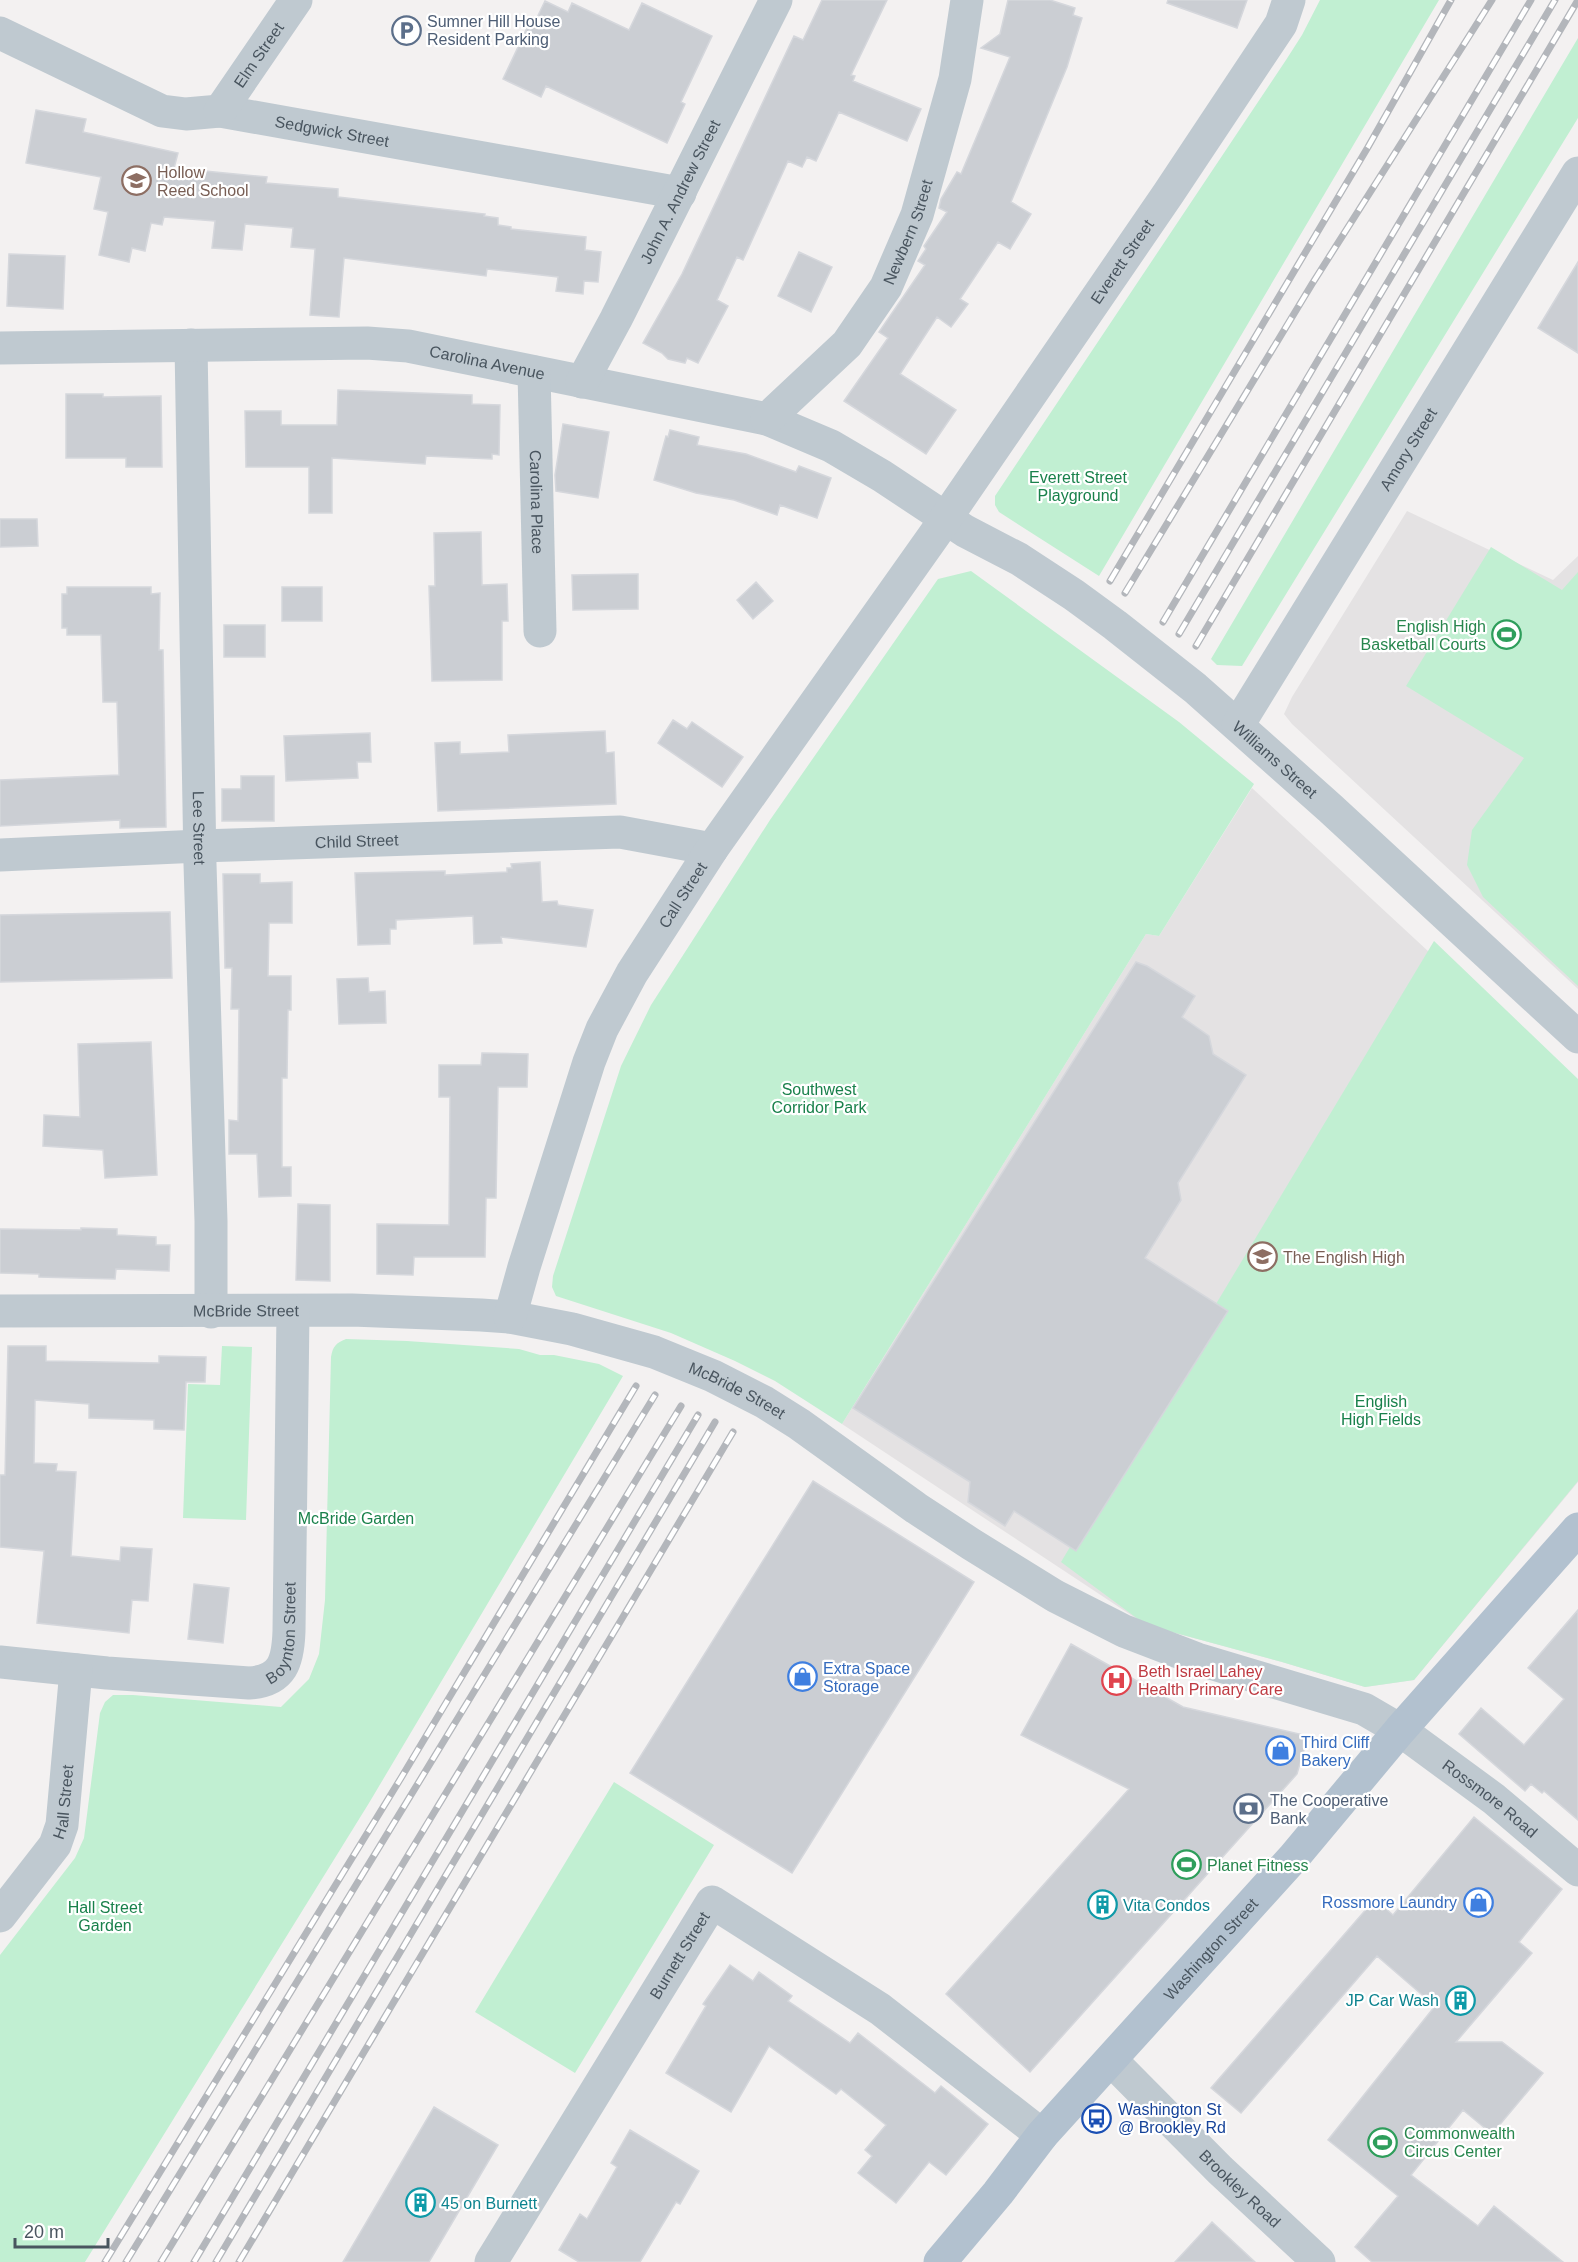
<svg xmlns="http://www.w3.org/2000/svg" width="1578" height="2262" font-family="Helvetica,sans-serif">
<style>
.education{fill:#e4e2e3}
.green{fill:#c1efd2}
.building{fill:#cbced3;stroke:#d5d7dc;stroke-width:1.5}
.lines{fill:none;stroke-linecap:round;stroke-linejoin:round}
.minor{stroke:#bfc9d0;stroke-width:33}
.major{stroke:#b2c1cf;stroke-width:33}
.rail-casing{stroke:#b3b6bb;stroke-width:7}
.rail{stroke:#fff;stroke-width:4.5;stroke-dasharray:14;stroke-linecap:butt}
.labels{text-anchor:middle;stroke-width:4.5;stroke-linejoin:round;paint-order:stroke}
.service-label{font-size:16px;fill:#4e5e75;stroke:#fff;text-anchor:start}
.street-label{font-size:16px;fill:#49555f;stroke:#fff}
.education-label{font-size:16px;fill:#785e54;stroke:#fff;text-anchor:start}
.park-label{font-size:16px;fill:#19814b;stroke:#fff}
.leisure-label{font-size:16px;fill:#27864d;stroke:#fff;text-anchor:start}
.shop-label{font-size:16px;fill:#366cbe;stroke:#fff;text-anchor:start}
.health-label{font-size:16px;fill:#be3a42;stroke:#fff;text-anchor:start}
.culture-label{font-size:16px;fill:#0d838f;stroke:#fff;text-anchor:start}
.transit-label{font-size:16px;fill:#164399;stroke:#fff;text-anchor:start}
</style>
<rect width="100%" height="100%" fill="#f3f1f1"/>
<path class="education" d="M1407 511 1553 580 1578 556V989L1292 724 1284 714 1292 697Z
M1252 788 1578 1090V1482L1414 1680 1365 1687 1282 1662 1146 1625 842 1424 1146 934 1159 936Z"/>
<path class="green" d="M1320 0H1439L1099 576 999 512 995 505V496L1286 60 1302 35Z
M1578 38V118L1242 666 1217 665 1211 659Z
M1491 547 1562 590 1578 572V986L1483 897 1467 865 1472 830 1524 758 1406 686Z
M971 571 1179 722 1254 784 1159 936 1146 934 842 1424 775 1381 735 1361 671 1333 556 1296 552 1287 553 1276 621 1066 651 1005 770 820 938 579Z
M1434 941 1578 1079V1481L1414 1680 1365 1687 1282 1662 1146 1625 1061 1562Z
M346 1339 407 1341 519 1349 540 1355H554L599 1364 623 1376 369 1803 85 2262H0V1955L75 1858 84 1838 100 1713 105 1702 113 1695H133L281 1707 309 1679 319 1654 325 1600 331 1357C333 1346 336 1343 346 1339Z
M222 1346 252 1347 246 1520 183 1518 188 1384 220 1385Z
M614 1782 714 1845 575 2073 475 2012Z"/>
<path class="building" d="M822 0H887L851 75 855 76 853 81 921 109 907 141 839 112 816 161 807 157 802 167 788 161 743 260 737 257 717 300 728 306 698 363 687 358 685 363 668 359 662 353 643 343 682 274 794 36 803 40Z
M1008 0H1050L1075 8 1073 15 1082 18 1067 67 1011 202 1031 214 1010 249 998 242 960 299 968 304 951 327 937 317 900 374 956 410 926 454 844 401 888 338 879 332 925 265 918 261 926 249 924 246 947 212 939 208 941 199 957 172 961 174 1010 57 981 48 1000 34Z
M1168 0H1247L1237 28 1167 3Z
M545 1 568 12 572 3 629 30 642 3 712 36 681 102 685 104 667 143 546 86 541 97 503 79 527 28 531 30Z
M36 110 86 119 83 132 178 153 174 168 267 177 266 183 338 189V197L485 214 484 216 498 218V225L511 227V229L586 237 585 250 601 252 598 282 584 281 583 294 556 291 558 277 487 269 486 276 344 258 339 317 310 315 315 249 291 247 293 228 245 224 242 250 212 248 215 221 164 217 162 225 151 223 145 251 132 248 129 262 99 255 108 212 94 209 101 177 26 163Z
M799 252 832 267 811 312 778 296Z
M9 254 65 256 63 309 7 306Z
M1578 262V353L1538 328Z
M338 390 472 395V404L500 405 499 455 492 454V459L426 456 425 464 332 458V513H309V467H246L245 411H281V425H337Z
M66 394H103V397L161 396 162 467H126V458H66Z
M563 424 609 432 598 498 556 491 555 475Z
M670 430 699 437 697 445 746 454 796 472 799 466 831 478 817 518 780 505 777 515 734 500 696 493 654 480 666 436 668 437Z
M0 519H37L38 546 0 547Z
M481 532 482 585 507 584 508 621H502V680L432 681 429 586H435L434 533Z
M638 574V609L573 610 572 575Z
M756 582 773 601 753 619 737 600Z
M67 587H151V594L160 593 159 650H163L166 827 120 828V820L0 826V780L119 775 117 702H103L101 635H67V628H62V594H67Z
M282 587H322V621H282Z
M224 625H265V657H224Z
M673 720 687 729 692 722 743 757 722 787 658 743Z
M605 731 606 753 614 752 616 804 438 811 435 743 460 742V754L509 752 508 735Z
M370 733 371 762H357L358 778 286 781 284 736Z
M241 776H274V821H222V789H241Z
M540 862 542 902 557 901 558 905 593 910 586 947 501 937 502 943 474 944 473 916 396 920V929H390V944L358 945 355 873 445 871V875L507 872V868H512L511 864Z
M223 874H260V883L292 882V923H269L268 976H291V1010H288L287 1078H282V1167H291V1196L259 1197 257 1154H229V1120L238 1121 239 1009H231L232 968H225Z
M170 912 172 978 0 982V915Z
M1136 962 1147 966 1195 996 1182 1017 1209 1036 1213 1054 1246 1075 1178 1183 1181 1200 1145 1258 1228 1311 1076 1551 1014 1511 1005 1526 968 1502 970 1482 853 1408Z
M368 978 369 992 385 991 386 1023 339 1024 337 979Z
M151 1042 157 1175 105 1178 103 1150 43 1146 44 1115 80 1117 78 1044Z
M482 1053 528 1054 527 1087H498L496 1198H486L485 1257H414L413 1275 377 1274V1224L449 1225 450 1097H439V1065H481Z
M298 1204 330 1205V1281L296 1280Z
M81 1228 117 1229V1235L156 1237V1245H170L169 1271 116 1269 115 1279 39 1277V1274L0 1273V1229L81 1230Z
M8 1346H46V1361L159 1363V1356L206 1357 205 1382H186L184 1430 154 1429V1420L89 1418V1404L35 1400 34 1463 57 1464 56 1471 76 1472 71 1556 120 1561 121 1547 152 1549 148 1601 132 1600 129 1633 37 1623 44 1551 0 1547V1475H5Z
M813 1481 974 1582 792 1873 630 1773Z
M194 1584 229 1588 223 1643 188 1639Z
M1578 1610V1820L1544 1791 1542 1793 1531 1784 1525 1791 1459 1734 1481 1708 1524 1745 1564 1699 1528 1668Z
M1071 1644 1183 1707 1308 1736 1297 1774 1030 2072 946 1994 1129 1789 1021 1735Z
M1474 1817 1562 1889 1519 1942 1532 1953 1456 2042H1502L1543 2073 1492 2134 1463 2110 1411 2175 1478 2226 1494 2206 1563 2262H1372L1355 2247 1398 2196 1328 2140 1435 2006 1377 1956 1241 2113 1211 2088 1375 1899 1393 1915Z
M730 1965 753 1981 759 1972 792 1996 788 2001 850 2043 858 2033 935 2093 941 2086 988 2124 946 2175 929 2162 896 2203 858 2173 872 2156 865 2150 886 2125 841 2089 836 2094 769 2046 731 2112 666 2073 706 2006 703 2004Z
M434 2107 498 2145 429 2262H343Z
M630 2130 699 2171 680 2204 676 2202 640 2262H579L559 2250 580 2214 587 2219 617 2167 611 2163Z
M1212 2222 1255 2262H1175Z"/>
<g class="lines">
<g class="minor">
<path id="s1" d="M0 33 162 111 186 114 220 111 680 193"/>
<path id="s2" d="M220 111 296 0"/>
<path id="s3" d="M191 345 200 864 211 1221V1312"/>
<path id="s4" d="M0 348 367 343 408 346 767 419 831 446 882 476 965 531 1019 559 1074 595 1115 625 1195 688 1330 808 1578 1037"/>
<path id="s5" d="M534 372 540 631"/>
<path id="s6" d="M582 382 616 319 776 0"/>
<path id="s7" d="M767 419 847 344 886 287 917 215 955 79 967 0"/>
<path id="s8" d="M1238 725 1578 173"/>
<path id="s9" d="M0 855 200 846 620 832 712 849"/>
<path id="s10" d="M0 1311 352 1310 481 1315 510 1317 572 1329 654 1352 713 1376 764 1402 799 1424 916 1508 971 1544 1055 1596 1124 1631 1197 1659 1364 1709 1400 1730 1494 1799 1578 1870"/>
<path id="s11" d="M510 1317 524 1267 589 1062 602 1029 632 973 712 849 935 534 1168 194 1281 24 1289 0"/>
<path id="s12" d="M0 1662 107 1673 249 1683C283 1681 288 1661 289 1631L293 1312"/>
<path id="s13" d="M0 1916 55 1845 62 1825 76 1670"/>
<path id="s14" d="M1111 2060 1220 2170 1319 2262"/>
<path id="s15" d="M491 2262 712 1902 880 2009 1042 2135"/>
</g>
<path class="major" id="s16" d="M940 2262 998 2193 1042 2135 1294 1857 1400 1730 1578 1529"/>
<defs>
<path id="rail" d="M1110 581 1368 147 1451 0
M1125 593 1312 284 1492 0
M1163 622 1531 0
M1179 634 1555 0
M1196 646 1578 0
M105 2262 401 1778 636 1386
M126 2262 655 1395
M161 2262 681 1406
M194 2262 698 1415
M216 2262 715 1422
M239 2262 733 1432"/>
</defs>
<use href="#rail" class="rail-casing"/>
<use href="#rail" class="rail"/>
</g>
<defs>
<symbol id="parking-ring" viewBox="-11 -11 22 22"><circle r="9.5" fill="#fff" stroke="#5c6f8a" stroke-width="1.5"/><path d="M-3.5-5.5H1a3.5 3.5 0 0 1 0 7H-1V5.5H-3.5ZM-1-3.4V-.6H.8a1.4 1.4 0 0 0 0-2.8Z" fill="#5c6f8a"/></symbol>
<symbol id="school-ring" viewBox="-11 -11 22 22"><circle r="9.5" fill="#fff" stroke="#8d6e63" stroke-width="1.5"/><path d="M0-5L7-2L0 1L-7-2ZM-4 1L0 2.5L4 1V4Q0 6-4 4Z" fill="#8d6e63"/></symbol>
<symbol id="stadium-ring" viewBox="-11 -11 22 22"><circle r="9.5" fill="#fff" stroke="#2e9e5b" stroke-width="1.5"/><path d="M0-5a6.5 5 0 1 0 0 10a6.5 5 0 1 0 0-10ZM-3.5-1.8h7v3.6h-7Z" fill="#2e9e5b"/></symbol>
<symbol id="shop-ring" viewBox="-11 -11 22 22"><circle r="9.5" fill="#fff" stroke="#3f7fe0" stroke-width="1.5"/><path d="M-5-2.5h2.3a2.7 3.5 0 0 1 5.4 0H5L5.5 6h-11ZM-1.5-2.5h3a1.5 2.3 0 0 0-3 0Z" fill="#3f7fe0"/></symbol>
<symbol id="hospital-ring" viewBox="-11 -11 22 22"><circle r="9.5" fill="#fff" stroke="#e0444e" stroke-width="1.5"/><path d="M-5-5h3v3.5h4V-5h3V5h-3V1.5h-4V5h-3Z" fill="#e0444e"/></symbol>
<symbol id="bank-ring" viewBox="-11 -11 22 22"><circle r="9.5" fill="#fff" stroke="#5c6f8a" stroke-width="1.5"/><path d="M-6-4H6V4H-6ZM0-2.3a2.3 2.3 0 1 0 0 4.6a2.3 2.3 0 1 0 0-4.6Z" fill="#5c6f8a"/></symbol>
<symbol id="building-ring" viewBox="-11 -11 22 22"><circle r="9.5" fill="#fff" stroke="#0f9aa8" stroke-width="1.5"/><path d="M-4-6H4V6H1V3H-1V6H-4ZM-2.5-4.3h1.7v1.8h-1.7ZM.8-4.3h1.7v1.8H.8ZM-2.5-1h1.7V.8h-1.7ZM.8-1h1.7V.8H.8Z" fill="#0f9aa8"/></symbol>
<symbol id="bus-ring" viewBox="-11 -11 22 22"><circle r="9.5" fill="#fff" stroke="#1a4fb4" stroke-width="1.5"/><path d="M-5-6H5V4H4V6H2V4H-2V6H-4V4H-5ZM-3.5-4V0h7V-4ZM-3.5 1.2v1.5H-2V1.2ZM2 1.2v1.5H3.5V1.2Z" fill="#1a4fb4"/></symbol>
</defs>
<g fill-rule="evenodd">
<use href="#parking-ring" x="390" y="14" width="33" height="33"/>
<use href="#school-ring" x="120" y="164" width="33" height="33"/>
<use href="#stadium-ring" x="1490" y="618" width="33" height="33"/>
<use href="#school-ring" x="1246" y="1240" width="33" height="33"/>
<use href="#shop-ring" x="786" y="1660" width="33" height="33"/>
<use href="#hospital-ring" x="1100" y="1664" width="33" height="33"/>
<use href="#shop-ring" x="1264" y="1734" width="33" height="33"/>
<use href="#bank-ring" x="1232" y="1792" width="33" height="33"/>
<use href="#stadium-ring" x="1170" y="1848" width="33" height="33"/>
<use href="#shop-ring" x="1462" y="1886" width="33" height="33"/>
<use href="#building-ring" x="1086" y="1888" width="33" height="33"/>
<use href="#building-ring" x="1444" y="1984" width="33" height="33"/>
<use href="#bus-ring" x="1080" y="2102" width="33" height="33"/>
<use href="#stadium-ring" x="1366" y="2126" width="33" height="33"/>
<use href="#building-ring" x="404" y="2186" width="33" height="33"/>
</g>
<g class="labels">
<g class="service-label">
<text x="427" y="27">Sumner Hill House<tspan x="427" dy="18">Resident Parking</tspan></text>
<text x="1270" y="1806">The Cooperative<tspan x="1270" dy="18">Bank</tspan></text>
</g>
<g class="street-label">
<text dy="6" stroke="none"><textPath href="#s2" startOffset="68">Elm Street</textPath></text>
<text dy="6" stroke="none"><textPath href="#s1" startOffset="352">Sedgwick Street</textPath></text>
<text dy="6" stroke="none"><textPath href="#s6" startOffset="214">John A. Andrew Street</textPath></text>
<text dy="6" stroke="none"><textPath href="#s7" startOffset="238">Newbern Street</textPath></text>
<text dy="6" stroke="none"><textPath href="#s11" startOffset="1230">Everett Street</textPath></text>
<text dy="6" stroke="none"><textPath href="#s4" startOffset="489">Carolina Avenue</textPath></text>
<text dy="6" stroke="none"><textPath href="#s8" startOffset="324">Amory Street</textPath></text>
<text dy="6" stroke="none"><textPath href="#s5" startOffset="130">Carolina Place</textPath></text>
<text dy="6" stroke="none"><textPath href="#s4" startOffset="1389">Williams Street</textPath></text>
<text dy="6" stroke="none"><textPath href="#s3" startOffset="483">Lee Street</textPath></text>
<text dy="6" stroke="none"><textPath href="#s9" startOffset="357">Child Street</textPath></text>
<text dy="6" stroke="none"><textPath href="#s11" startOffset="459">Call Street</textPath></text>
<text dy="6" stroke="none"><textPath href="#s10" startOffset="246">McBride Street</textPath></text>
<text dy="6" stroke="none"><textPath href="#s10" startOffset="750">McBride Street</textPath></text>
<text dy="6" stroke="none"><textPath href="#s12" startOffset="321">Boynton Street</textPath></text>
<text dy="6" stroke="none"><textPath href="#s10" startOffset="1614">Rossmore Road</textPath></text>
<text dy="6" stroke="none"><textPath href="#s13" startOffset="134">Hall Street</textPath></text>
<text dy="6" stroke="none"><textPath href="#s16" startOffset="414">Washington Street</textPath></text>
<text dy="6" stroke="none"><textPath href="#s15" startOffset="360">Burnett Street</textPath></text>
<text dy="6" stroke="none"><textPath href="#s14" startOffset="182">Brookley Road</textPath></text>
</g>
<g class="education-label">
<text x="157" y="178">Hollow<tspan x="157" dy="18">Reed School</tspan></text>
<text x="1283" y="1263">The English High</text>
</g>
<g class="park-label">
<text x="1078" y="483">Everett Street<tspan x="1078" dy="18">Playground</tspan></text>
<text x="819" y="1095">Southwest<tspan x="819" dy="18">Corridor Park</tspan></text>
<text x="1381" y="1407">English<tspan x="1381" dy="18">High Fields</tspan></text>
<text x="356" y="1524">McBride Garden</text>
<text x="105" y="1913">Hall Street<tspan x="105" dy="18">Garden</tspan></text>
</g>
<g class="leisure-label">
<text x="1486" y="632" text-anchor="end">English High<tspan x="1486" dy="18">Basketball Courts</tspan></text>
<text x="1207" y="1871">Planet Fitness</text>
<text x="1404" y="2139">Commonwealth<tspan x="1404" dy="18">Circus Center</tspan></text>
</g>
<g class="shop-label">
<text x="823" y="1674">Extra Space<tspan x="823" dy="18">Storage</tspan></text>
<text x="1301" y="1748">Third Cliff<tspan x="1301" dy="18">Bakery</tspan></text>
<text x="1457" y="1908" text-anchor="end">Rossmore Laundry</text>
</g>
<g class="health-label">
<text x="1138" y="1677">Beth Israel Lahey<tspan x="1138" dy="18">Health Primary Care</tspan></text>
</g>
<g class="culture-label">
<text x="1123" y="1911">Vita Condos</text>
<text x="1439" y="2006" text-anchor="end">JP Car Wash</text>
<text x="441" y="2209">45 on Burnett</text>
</g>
<g class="transit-label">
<text x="1118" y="2115">Washington St<tspan x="1118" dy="18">@ Brookley Rd</tspan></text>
</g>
</g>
<path d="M15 2238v9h93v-9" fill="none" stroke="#49555f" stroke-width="3"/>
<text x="24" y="2238" font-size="18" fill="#49555f" stroke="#ffffff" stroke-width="4.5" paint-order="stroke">20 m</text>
</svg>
